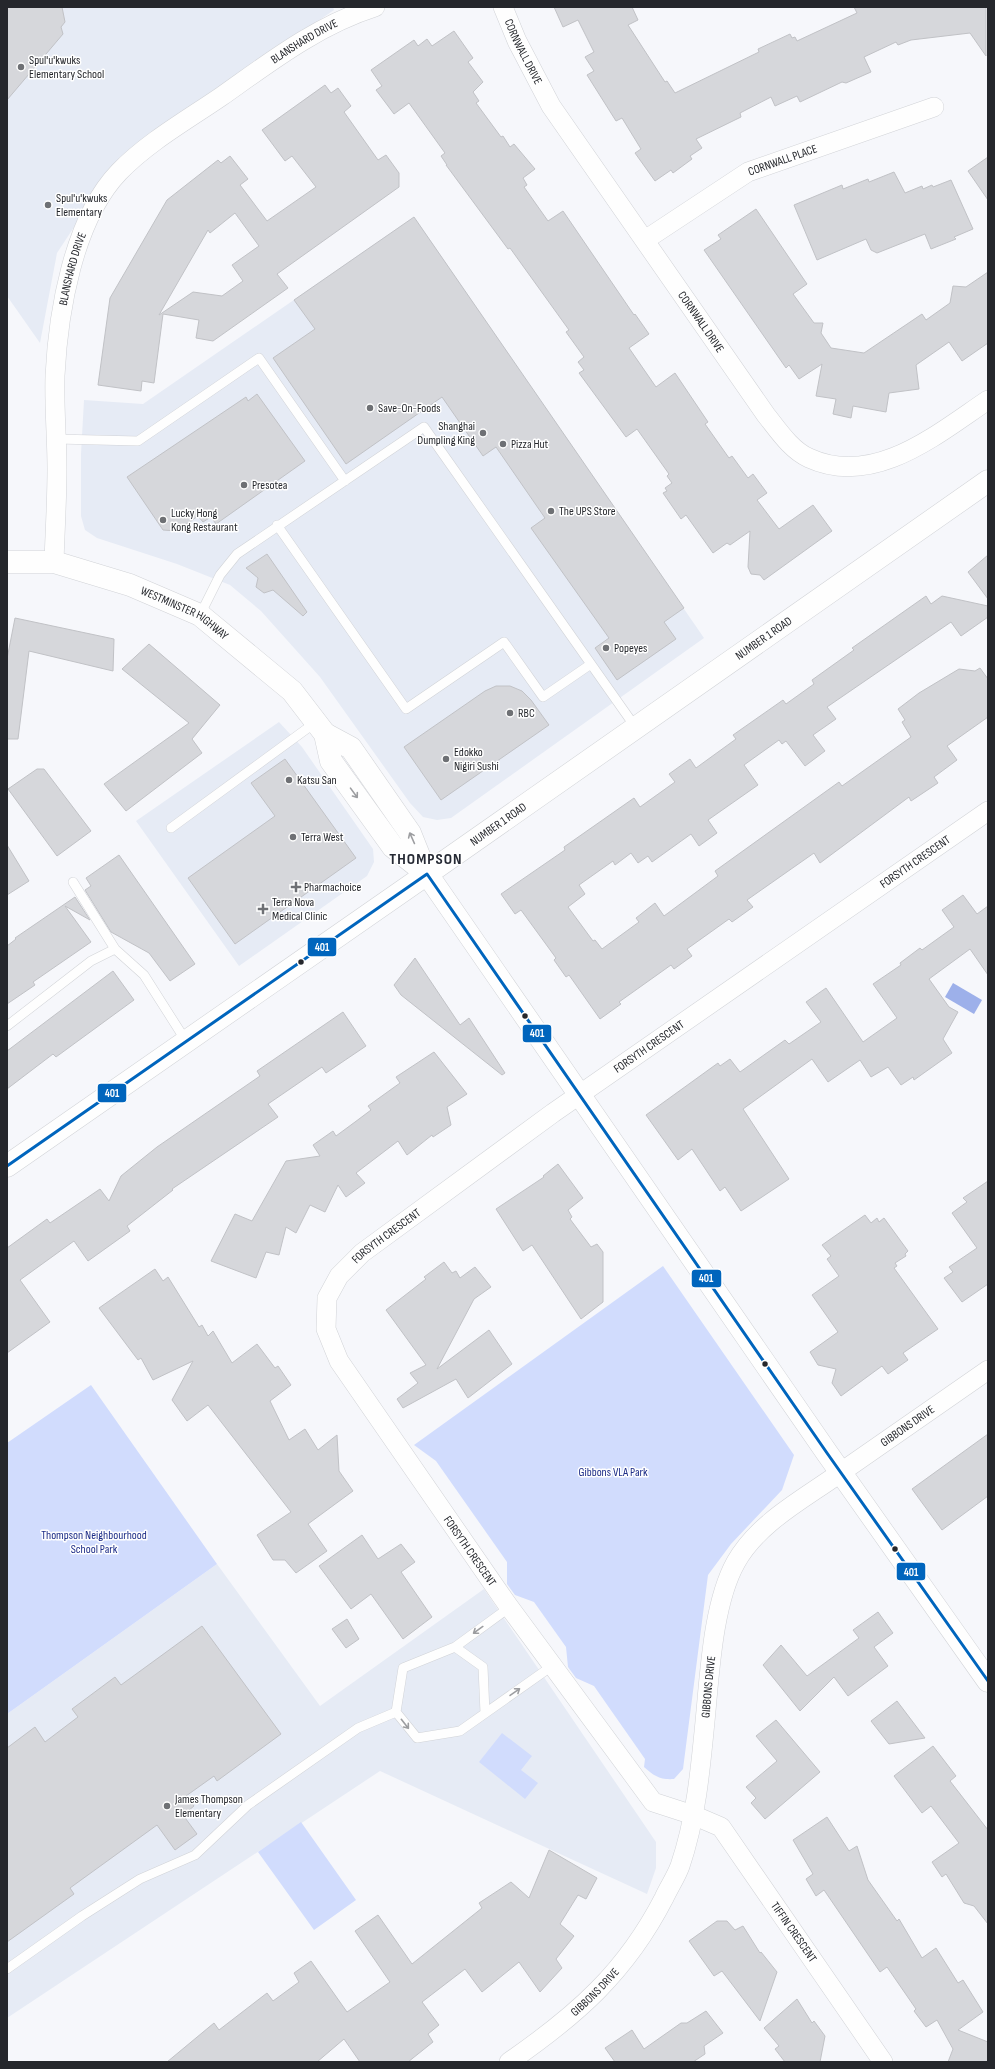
<svg xmlns="http://www.w3.org/2000/svg" width="995" height="2069" font-family="'Sofia Sans Condensed',sans-serif">
<style>
.built{fill:#e6ebf5}
.green{fill:#d1dcfd}
.water{fill:#9db0ea}
.building{fill:#d6d7db;stroke:#c1c2c6;fill-rule:evenodd}
.lines{fill:none;stroke-linecap:round;stroke-linejoin:round}
.service-casing{stroke:#d1d3d7;stroke-width:10}
.minor-casing{stroke:#d1d3d7;stroke-width:20}
.tertiary-casing{stroke:#d1d3d7;stroke-width:23}
.secondary-casing{stroke:#d1d3d7;stroke-width:23}
.service{stroke:#fefefe;stroke-width:9}
.minor{stroke:#fefefe;stroke-width:19}
.tertiary{stroke:#fefefe;stroke-width:22}
.secondary{stroke:#fefefe;stroke-width:22}
.bus-1-casing{stroke:#fff;stroke-width:6}
.bus-1{stroke:#0065bd;stroke-width:3}
.oneway{stroke:#9c9da0}
.poi-dot{fill:#6e7074;stroke:#fff;stroke-width:1.5}
.bus-dot{fill:#25272c;stroke:#fff;stroke-width:1.5}
.labels{text-anchor:middle;stroke-width:3;stroke-linejoin:round;paint-order:stroke}
.street-label{font-size:12px;fill:#25272c;stroke:#fff}
.poi-label{font-size:12px;fill:#25272c;stroke:#fff;text-anchor:start}
.park-label{font-size:12px;fill:#1c2c87;stroke:#fff}
.district-label{font-size:16px;font-weight:bold;letter-spacing:1px;fill:#262a34;stroke:#fff}
.line-badge{stroke:#fff;stroke-width:1.5}
.badge-label{font-size:11px;text-anchor:middle;font-weight:bold;fill:#fff}
</style>
<rect width="100%" height="100%" fill="#f6f7fb"/>
<path class="built" d="M7 7H333L334 10 120 157 57 253 40 343 7 296Z
M414 217 704 638 451 818 437 820 423 817 410 803 320 677 261 611 230 585 177 564 97 538 85 530 81 516V454L84 400 143 404Z
M279 722 302 747 373 849 374 862 367 876 239 966 136 821Z
M217 1564 320 1706 484 1589 656 1842V1868L647 1894 380 1771 7 2018V1714Z"/>
<path class="green" d="M663 1266 794 1455 782 1490 731 1544 708 1575 683 1769 674 1779C660 1780 654 1776 644 1767L645 1759 594 1686 576 1678 568 1667 566 1647 534 1602 515 1595 507 1584V1562L436 1461 414 1445Z
M91 1385 217 1564 7 1714V1443Z
M502 1733 532 1756 521 1770 538 1783 525 1799 479 1762Z
M301 1822 356 1900 314 1930 258 1852Z"/>
<path class="water" d="M953 983 982 1000 974 1014 945 997Z"/>
<path class="building" d="M7 7H62L65 22 61 27 63 34 7 100Z
M554 7H632L638 20 628 25 665 82 667 81 675 93 759 52 758 49 790 34 792 38 795 37 797 41 857 13 854 7H986V56L970 33 911 40 898 45 896 42 864 57 871 72 846 83 842 82 800 102 797 96 775 106 771 97 740 113 741 117 696 139 702 148 690 156 692 159 673 173 671 170 655 181 635 153 641 149 622 118 616 121 587 75 594 71 585 57 594 52 578 20 563 27Z
M454 31 473 58 468 62 483 82 473 92 479 101 476 103 501 137 503 136 510 147 514 144 535 169 523 178 527 185 524 187 548 221 563 211 634 315 635 314 649 334 629 348 656 387 675 373 708 422 705 424 729 458 732 456 748 478 753 474 767 493 757 500 779 529 813 505 832 531 764 580 760 575 751 574 748 567 750 531 730 545 727 543 713 553 686 515 681 519 663 493 667 491 665 488 672 483 667 476 669 474 637 429 626 437 579 373 584 370 578 362 584 357 566 332 569 330 510 248 508 249 446 165H447L441 156 445 153 409 103 394 114 376 90 382 86 371 70 414 40 418 46 427 39 432 46Z
M325 85 331 93 338 88 351 106 344 112 378 160 386 155 399 173V187L277 274 288 288 213 341 196 338 199 320 163 314 154 383 142 381 141 391 98 385 110 298 167 200 218 160 221 163 230 156 248 179 240 185 267 221 316 187 292 156 285 161 262 130ZM235 213 259 246 232 265 243 281 222 296 193 292 159 315 208 230 210 233Z
M988 157V200L968 171Z
M894 172 905 193 922 186 923 189 932 185 933 187 951 180 973 229 954 237 956 239 931 249 925 234 877 253 871 250 866 239 817 260 794 205 842 185 843 189 868 179 869 182Z
M756 209 807 284 793 294 814 323H823L821 333 831 348 864 353 922 314 926 320 950 303 953 286 966 287 988 272V343L962 361 949 342 916 365 919 389 889 393 886 412 853 406 851 418 833 414 836 399 816 396 822 364 799 379 789 365 786 368 704 250 721 239 718 235Z
M414 217 684 608 664 622 676 639 617 680 595 648 609 638 531 528 545 518 496 447 483 456 442 397 346 464 273 358 315 329 294 300Z
M257 394 305 461 216 524 211 517 203 522 198 516 177 531 163 530 127 477 246 397 248 401Z
M267 554 307 612 303 616 273 590 264 593 256 587 258 578 246 568Z
M988 555V599L968 572Z
M926 596 931 604 942 596 988 606V617L961 636 951 622 827 707 836 719 813 735 825 751 805 766 786 741 782 744 779 740 744 765 758 785 708 820 717 833 699 846 691 834 652 862 648 856 638 863 631 853 615 865 613 861 579 885 585 894 568 907 593 941 595 940 602 949 639 922 636 918 655 903 664 916 718 876 715 871 839 782 842 786 911 737 902 722 905 720 898 709 919 693 959 669 975 671 980 668 988 679V717L947 746 957 760 934 777 938 783 911 801 909 797 820 863 814 853 747 900 753 907 732 922 729 919 687 949 692 956 674 969 671 965 619 1002 621 1004 600 1019 569 975 566 977 554 960 556 958 521 910 515 914 501 894 565 850 564 847 634 798 640 807 675 782 669 774 690 759 696 768 736 739 733 735 783 700 786 704 814 684 812 680 854 650 852 648Z
M15 618 114 639 113 671 29 651 18 739H7V659Z
M149 644 220 705 192 739 202 753 126 811 104 784 189 723 122 669Z
M496 686H510L522 691 531 700 549 725 441 800 404 747 485 691Z
M285 759 356 858 235 944 188 878 275 816 251 783Z
M37 769H44L91 831 57 856 8 789Z
M7 845 29 881 7 895Z
M119 855 195 964 170 981 149 953 111 932 85 890 91 886 86 878Z
M963 895 977 914 988 906V975L970 949 929 979 949 1007 958 1012 943 1039 952 1053 914 1080 913 1077 901 1085 888 1067 871 1077 860 1060 828 1082 812 1059 743 1109 789 1179 741 1211 725 1187 720 1191 692 1149 678 1160 646 1115 718 1063 720 1066 730 1059 740 1072 785 1040 789 1044 821 1022 806 1002 826 988 863 1042 897 1018 873 984 901 965 900 963 920 948 922 950 954 927 942 910Z
M75 897 90 920 65 906 91 942 33 982 35 985 7 1004V946L16 939 15 938Z
M415 958 460 1025 469 1018 505 1073 502 1075 401 995 394 985Z
M113 971 134 1000 56 1057 53 1054 7 1089V1051Z
M343 1012 366 1046 326 1073 322 1067 268 1104 278 1117 172 1189 173 1190 127 1226 130 1231 88 1261 74 1241 20 1280 50 1322 7 1353V1248L47 1219 50 1223 100 1189 109 1201 121 1176 157 1147 260 1076 257 1071Z
M434 1052 467 1094 447 1107 451 1125 433 1137 432 1135 407 1155 398 1141 356 1173 365 1183 346 1197 338 1185 325 1212 310 1205 296 1233 286 1227 279 1255 266 1252 256 1278 211 1261 235 1214 252 1221 286 1161 320 1156 313 1145 333 1131 336 1136 355 1122 371 1110 368 1106 400 1083 396 1077Z
M558 1164 583 1198 568 1210 572 1217 570 1219 591 1247 597 1244 603 1252V1302L581 1319 532 1245 523 1251 496 1209 544 1177 543 1176Z
M988 1181V1284L962 1302 944 1278 953 1272 949 1267 977 1248 952 1213 967 1202 963 1198Z
M865 1215 871 1223 877 1218 879 1222 884 1218 908 1251 905 1254 906 1256 895 1263 897 1266 894 1268 938 1329 903 1353 908 1360 888 1374 882 1366 841 1396 832 1383 836 1369 818 1365 810 1352 838 1332 812 1295 839 1276 827 1259 831 1256 822 1245Z
M444 1262 452 1273 456 1271 460 1278 475 1267 491 1287 474 1299 437 1369 489 1330 512 1364 468 1398 456 1379 403 1408 397 1399 418 1383 410 1373 426 1365 386 1310 426 1279 424 1277Z
M155 1269 163 1281 168 1277 199 1327 202 1325 208 1336 213 1331 232 1363 257 1344 275 1368 278 1366 291 1385 270 1401 289 1440 305 1429 318 1450 337 1435 339 1471 353 1491 308 1524 327 1551 296 1573 285 1560H273L257 1535 291 1512 208 1405 187 1421 172 1400 193 1361 153 1380 141 1358 138 1360 99 1308Z
M988 1434V1496L942 1530 912 1489Z
M362 1535 378 1559 401 1544 415 1562 401 1572 432 1617 403 1639 371 1594 351 1609 319 1566Z
M878 1612 893 1633 874 1647 888 1666 848 1696 834 1677 800 1711 763 1665 781 1645 807 1676 859 1638 853 1630Z
M347 1619 359 1639 346 1648 332 1629Z
M202 1626 281 1734 217 1781 214 1776 186 1796 194 1806 183 1815 197 1834 175 1850 157 1825 70 1888 74 1894 7 1942V1748L35 1727 45 1742 78 1717 72 1709 115 1677 121 1685Z
M897 1701 925 1738 889 1744 871 1721Z
M776 1720 820 1772 765 1819 751 1803 756 1798 746 1787 777 1761 756 1736Z
M933 1746 956 1776 950 1781 988 1830V1924L974 1906 964 1903 946 1874 942 1877 932 1862 959 1843 931 1806 922 1813 894 1776Z
M827 1817 849 1851 857 1846 868 1880 897 1921 899 1919 922 1958 936 1948 958 1983 963 1980 983 2012 958 2030 988 2042V2062H948L953 2049 937 2020 926 2027 914 2011 916 2009 887 1967 880 1972 824 1890 816 1896 806 1879 813 1874 793 1840Z
M549 1850 597 1878 586 1899 578 1895 560 1924 574 1936 556 1959 562 1968 540 1992 519 1962 482 1992 465 1969 422 2002 439 2025 428 2034 433 2042 408 2062H360L344 2039 317 2062H167L214 2023 219 2030 267 1993 273 2001 299 1982 294 1973 311 1961 347 2012 390 1982 355 1931 378 1915 412 1964 482 1908 479 1903 511 1882 529 1898Z
M717 1921H727L735 1930 743 1926 760 1953 761 1952 777 1972 760 2021 722 1971 714 1976 689 1941Z
M797 1999 812 2023 814 2021 825 2036 820 2062H785L775 2049 779 2046 764 2028Z
M706 2011 723 2033 704 2046 705 2054 693 2062H615L605 2048 632 2030 644 2049 681 2023H687Z"/>
<g class="lines">
<defs>
<path id="service" d="M56 439 138 441 259 358 345 481
M277 525 406 709 504 642 543 697 591 664
M200 615 220 575 237 554 424 427 636 728
M171 828 316 722
M73 882 115 949 144 975 186 1041
M7 1026 91 961 115 949
M510 1607 455 1647 403 1668 396 1712 417 1738 460 1731 552 1666
M455 1647 483 1667 485 1713
M7 1969 82 1916 140 1879 195 1855 248 1805 358 1728 396 1712"/>
<g id="minor">
<path id="s1" d="M503 7 517 41 551 106 766 415C778 430 791 450 809 458 874 488 937 434 988 400"/>
<path id="s2" d="M645 240 748 172 934 107"/>
<path id="s3" d="M54 562C55 531 57 500 57 469 57 438 54 407 55 376 58 313 73 220 119 172 148 142 187 120 222 96 270 62 318 25 375 7"/>
<path id="s4" d="M509 2062C577 2015 626 1972 664 1898 669 1887 676 1877 680 1866 697 1816 701 1763 706 1711 710 1667 714 1601 736 1562 758 1523 802 1500 837 1475 887 1440 937 1405 988 1370"/>
<path id="s5" d="M883 2062 721 1827 693 1815 653 1802 507 1604 339 1361 326 1329 327 1298 339 1276 362 1253 553 1113 988 811"/>
</g>
<g id="tertiary">
<path id="s6" d="M7 562H54L130 585 200 615 292 691 325 734 331 761 393 847 427 874"/>
<path d="M325 734 351 748 410 833 426 873"/>
<path id="s7" d="M427 874 988 481"/>
</g>
<path id="secondary" d="M7 1166 427 874 827 1453 988 1681"/>
</defs>
<use href="#service" class="service-casing"/>
<use href="#minor" class="minor-casing"/>
<use href="#tertiary" class="tertiary-casing"/>
<use href="#secondary" class="secondary-casing"/>
<use href="#service" class="service"/>
<use href="#minor" class="minor"/>
<use href="#tertiary" class="tertiary"/>
<use href="#secondary" class="secondary"/>
<defs>
<path id="bus-1" d="M427 874 827 1453 988 1681
M7 1166 427 874"/>
</defs>
<use href="#bus-1" class="bus-1-casing"/>
<use href="#bus-1" class="bus-1"/>
</g>
<defs><path id="oneway-shaft" d="M-6 0H5M1.5-3L5.5 0L1.5 3" fill="none" stroke-width="1.6" stroke-linecap="round" stroke-linejoin="round"/></defs>
<g class="oneway">
<use href="#oneway-shaft" transform="translate(354 793) rotate(54)"/>
<use href="#oneway-shaft" transform="translate(412 838) rotate(-114)"/>
<use href="#oneway-shaft" transform="translate(478 1630) rotate(144)"/>
<use href="#oneway-shaft" transform="translate(515 1692) rotate(-35)"/>
<use href="#oneway-shaft" transform="translate(405 1724) rotate(52)"/>
</g>
<g class="poi-dot">
<circle cx="21" cy="67" r="4"/>
<circle cx="48" cy="205" r="4"/>
<circle cx="370" cy="408" r="4"/>
<circle cx="483" cy="433" r="4"/>
<circle cx="503" cy="444" r="4"/>
<circle cx="244" cy="485" r="4"/>
<circle cx="551" cy="511" r="4"/>
<circle cx="163" cy="520" r="4"/>
<circle cx="606" cy="648" r="4"/>
<circle cx="510" cy="713" r="4"/>
<circle cx="446" cy="759" r="4"/>
<circle cx="289" cy="780" r="4"/>
<circle cx="293" cy="837" r="4"/>
<path d="M294 881h4v4h4v4h-4v4h-4v-4h-4v-4h4z"/>
<path d="M261 903h4v4h4v4h-4v4h-4v-4h-4v-4h4z"/>
<circle cx="167" cy="1806" r="4"/>
</g>
<g class="bus-dot">
<circle cx="301" cy="962" r="3.5"/>
<circle cx="525" cy="1016" r="3.5"/>
<circle cx="765" cy="1364" r="3.5"/>
<circle cx="895" cy="1549" r="3.5"/>
</g>
<g class="labels">
<g class="street-label">
<text dy="4" stroke="none"><textPath href="#s3" startOffset="631">BLANSHARD DRIVE</textPath></text>
<text dy="4" stroke="none"><textPath href="#s1" startOffset="49">CORNWALL DRIVE</textPath></text>
<text dy="4" stroke="none"><textPath href="#s2" startOffset="160">CORNWALL PLACE</textPath></text>
<text dy="4" stroke="none"><textPath href="#s3" startOffset="295">BLANSHARD DRIVE</textPath></text>
<text dy="4" stroke="none"><textPath href="#s1" startOffset="373">CORNWALL DRIVE</textPath></text>
<text dy="4" stroke="none"><textPath href="#s6" startOffset="188">WESTMINSTER HIGHWAY</textPath></text>
<text dy="4" stroke="none"><textPath href="#s7" startOffset="411">NUMBER 1 ROAD</textPath></text>
<text dy="4" stroke="none"><textPath href="#s7" startOffset="87">NUMBER 1 ROAD</textPath></text>
<text dy="4" stroke="none"><textPath href="#s5" startOffset="1700">FORSYTH CRESCENT</textPath></text>
<text dy="4" stroke="none"><textPath href="#s5" startOffset="1376">FORSYTH CRESCENT</textPath></text>
<text dy="4" stroke="none"><textPath href="#s5" startOffset="1052">FORSYTH CRESCENT</textPath></text>
<text dy="4" stroke="none"><textPath href="#s4" startOffset="795">GIBBONS DRIVE</textPath></text>
<text transform="translate(470 1551) rotate(55)" y="4">FORSYTH CRESCENT</text>
<text dy="4" stroke="none"><textPath href="#s4" startOffset="446">GIBBONS DRIVE</textPath></text>
<text transform="translate(794 1932) rotate(55)" y="4">TIFFIN CRESCENT</text>
<text dy="4" stroke="none"><textPath href="#s4" startOffset="111">GIBBONS DRIVE</textPath></text>
</g>
<g class="poi-label">
<text x="29" y="64">Spul'u'kwuks<tspan x="29" dy="14">Elementary School</tspan></text>
<text x="56" y="202">Spul'u'kwuks<tspan x="56" dy="14">Elementary</tspan></text>
<text x="378" y="412">Save-On-Foods</text>
<text x="475" y="430" text-anchor="end">Shanghai<tspan x="475" dy="14">Dumpling King</tspan></text>
<text x="511" y="448">Pizza Hut</text>
<text x="252" y="489">Presotea</text>
<text x="559" y="515">The UPS Store</text>
<text x="171" y="517">Lucky Hong<tspan x="171" dy="14">Kong Restaurant</tspan></text>
<text x="614" y="652">Popeyes</text>
<text x="518" y="717">RBC</text>
<text x="454" y="756">Edokko<tspan x="454" dy="14">Nigiri Sushi</tspan></text>
<text x="297" y="784">Katsu San</text>
<text x="301" y="841">Terra West</text>
<text x="304" y="891">Pharmachoice</text>
<text x="272" y="906">Terra Nova<tspan x="272" dy="14">Medical Clinic</tspan></text>
<text x="175" y="1803">James Thompson<tspan x="175" dy="14">Elementary</tspan></text>
</g>
<g class="park-label">
<text x="613" y="1476">Gibbons VLA Park</text>
<text x="94" y="1539">Thompson Neighbourhood<tspan x="94" dy="14">School Park</tspan></text>
</g>
<g class="district-label">
<text x="426" y="864">THOMPSON</text>
</g>
</g>
<g class="line-badge">
<rect x="307" y="937" width="30" height="20" rx="4" fill="#0065bd"/>
<rect x="522" y="1024" width="30" height="19" rx="4" fill="#0065bd"/>
<rect x="97" y="1083" width="30" height="20" rx="4" fill="#0065bd"/>
<rect x="691" y="1269" width="31" height="19" rx="4" fill="#0065bd"/>
<rect x="896" y="1562" width="30" height="19" rx="4" fill="#0065bd"/>
</g>
<g class="badge-label">
<text x="322" y="951">401</text>
<text x="537" y="1037">401</text>
<text x="112" y="1097">401</text>
<text x="706" y="1282">401</text>
<text x="911" y="1576">401</text>
</g>
<rect width="995" height="2069" fill="none" stroke="#25272c" stroke-width="16"/>
</svg>
